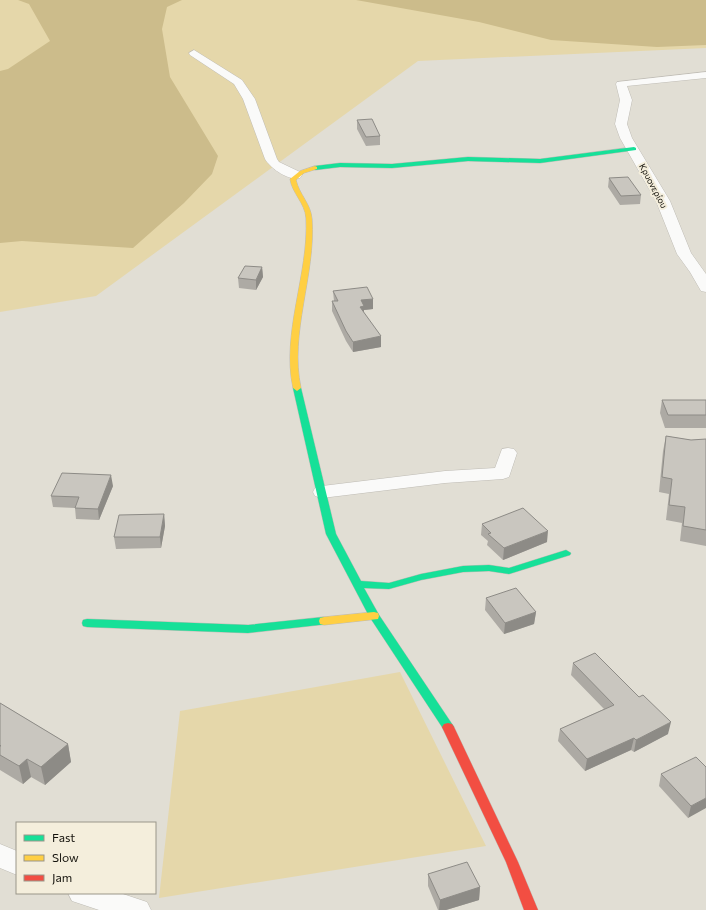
<svg xmlns="http://www.w3.org/2000/svg" width="706" height="910" font-family="Commissioner,sans-serif">
<style>
.green{fill:#e5d7aa}
.forest{fill:#ccbc8b}
.lines{fill:none;stroke-linecap:round;stroke-linejoin:round}
.street-casing{stroke:#bfbcb5;stroke-width:1}
.fast-casing{stroke:#bfbcb5;stroke-width:1}
.slow-casing{stroke:#bfbcb5;stroke-width:1}
.jam-casing{stroke:#bfbcb5;stroke-width:1}
.street{fill:#fafaf9;fill-rule:evenodd}
.fast{fill:#16e098;fill-rule:evenodd}
.slow{fill:#ffcf43;fill-rule:evenodd}
.jam{fill:#f24e42;fill-rule:evenodd}
.wall{fill:#adaaa4}
.shaded-wall{fill:#8d8b86}
.building{fill:#c9c6bf;stroke:#8d8b86}
.labels{text-anchor:middle;stroke-width:4;stroke-linejoin:round;paint-order:stroke}
.far-street-label{font-size:9px;fill:#14120c;stroke:#f4eedc}
</style>
<rect width="100%" height="100%" fill="#e1ded4"/>
<path class="green" d="M0 0H706V48L418 61 96 296 0 312Z
M400 672 486 846 159 898 180 711Z"/>
<path class="forest" d="M18 0H182L167 7 162 29 170 77 218 156 212 174 184 203 133 248 22 241 0 243V71L8 69 50 41 29 4Z
M356 0H706V45L657 47 551 40 479 22Z"/>
<g class="lines">
<defs>
<path id="street" d="M194 50 242 80 255 99 277 159 279 162 300 172 302 175 300 178C289 181 271 169 265 159L243 99 234 84 190 55 189 53Z
M706 72V78L627 86 632 100 627 124 632 138 670 201 691 253 706 274V292L701 291 690 272 677 254 656 201 620 138 615 124 620 100 616 84 617 82Z
M508 448 514 449 517 453 509 477 503 479 445 483 322 498 315 496 313 492 315 488 322 486 445 471 495 468 502 449Z
M0 844 17 851V875L0 868Z
M68 893H120L147 902 151 910H99L72 901Z"/>
<path id="fast" d="M634 147 636 148V150L540 163 468 161 392 168 340 167 315 170 312 168 315 166 340 163 392 164 468 157 540 159Z
M297 385 301 388 336 534 361 581 389 583 421 574 463 566 489 565 509 568 566 550 571 553 570 555 509 574 489 571 463 572 421 580 389 589 364 588 379 615 452 724 454 727 452 730 448 731 444 730 369 616 326 534 293 388Z
M324 617 328 618 329 621 328 624 248 633 87 627 83 626 82 623 83 620 87 619 248 625Z"/>
<path id="slow" d="M315 166 317 167V169L304 173 296 180C299 194 311 204 312 219 316 275 289 333 301 388L297 391 293 388C281 333 309 274 306 218 305 203 292 193 290 179L300 171Z
M374 612 378 613 379 616 378 619 324 625 320 624 319 621 320 618 324 617Z"/>
<path id="jam" d="M448 723 452 724 454 727 518 862 538 910H524L506 862 442 727 444 724Z"/>
</defs>
<use href="#street" class="street-casing"/>
<use href="#fast" class="fast-casing"/>
<use href="#slow" class="slow-casing"/>
<use href="#jam" class="jam-casing"/>
<use href="#street" class="street"/>
<use href="#fast" class="fast"/>
<use href="#slow" class="slow"/>
<use href="#jam" class="jam"/>
</g>
<path class="wall" d="M357 120 380 136V145L366 146 357 129Z
M609 178 641 195 640 204 620 205 608 187Z
M262 267 263 277 256 290 239 288 238 278Z
M333 291 373 299V309L364 310V313L381 347 353 352 346 341 332 311V301H334Z
M662 400H706V428H665L660 413Z
M666 436 691 440 706 439V546L680 541 682 523 666 520 669 494 659 492 663 451Z
M113 486 99 520 76 519 75 508 53 507 51 496Z
M164 514 165 526 161 548 116 549 114 537Z
M482 524 547 542 503 560 487 545 488 541 481 535Z
M486 598 536 612 534 624 504 634 485 610Z
M573 663 668 734 634 752 631 750 585 771 558 741 560 729 604 709 571 675Z
M0 703 68 744 71 762 45 785 31 777 23 784 0 770Z
M706 767 688 818 659 786 661 774Z
M428 874 480 887 479 900 446 910H438L428 886Z"/>
<path class="shaded-wall" d="M262 267 263 277 256 290V280Z
M373 299V309L364 310V317L360 307 361 300Z
M381 336V347L353 352V342Z
M111 475 113 486 99 520 98 509Z
M164 514 165 526 161 548 160 537Z
M548 531 547 542 503 560 504 548Z
M536 612 534 624 504 634 505 623Z
M671 722 668 734 634 752 636 740Z
M634 738 631 750 585 771 587 759Z
M68 744 71 762 45 785 41 767Z
M27 759 31 777 23 784 19 766Z
M706 798V808L688 818 691 806Z
M480 887 479 900 446 910H439L440 900Z"/>
<path class="building" d="M372 119 380 136 366 137 357 120Z
M628 177 641 195 621 196 609 178Z
M245 266 262 267 256 280 238 278Z
M367 287 373 299 361 300 364 306 360 307 381 336 353 342 346 331 332 301H338L333 291Z
M662 400H706V415H668Z
M666 436 691 440 706 439V530L683 526 685 507 669 505 672 479 662 477Z
M62 473 111 475 98 509 75 508 79 497 51 496Z
M523 508 548 531 504 548 488 534 491 533 482 524Z
M164 514 160 537H114L119 515Z
M516 588 536 612 505 623 486 598Z
M595 653 639 697 643 695 671 722 636 740 634 738 587 759 560 729 614 705 573 663Z
M0 703 68 744 41 767 27 759 19 766 0 755V746H1L0 745Z
M696 757 706 767V798L691 806 661 774Z
M467 862 480 887 440 900 428 874Z"/>
<g class="labels">
<g class="far-street-label">
<text transform="translate(653 186) rotate(62)" y="3">Κρυονερίου</text>
</g>
</g>
<rect x="16" y="822" width="140" height="72" fill="#f4eedc" stroke="#9a9689"/>
<rect x="24" y="835" width="20" height="6" fill="#16e098" stroke="#9a9689"/>
<text x="52" y="842" font-size="12" fill="#14120c">Fast</text>
<rect x="24" y="855" width="20" height="6" fill="#ffcf43" stroke="#9a9689"/>
<text x="52" y="862" font-size="12" fill="#14120c">Slow</text>
<rect x="24" y="875" width="20" height="6" fill="#f24e42" stroke="#9a9689"/>
<text x="52" y="882" font-size="12" fill="#14120c">Jam</text>
</svg>
